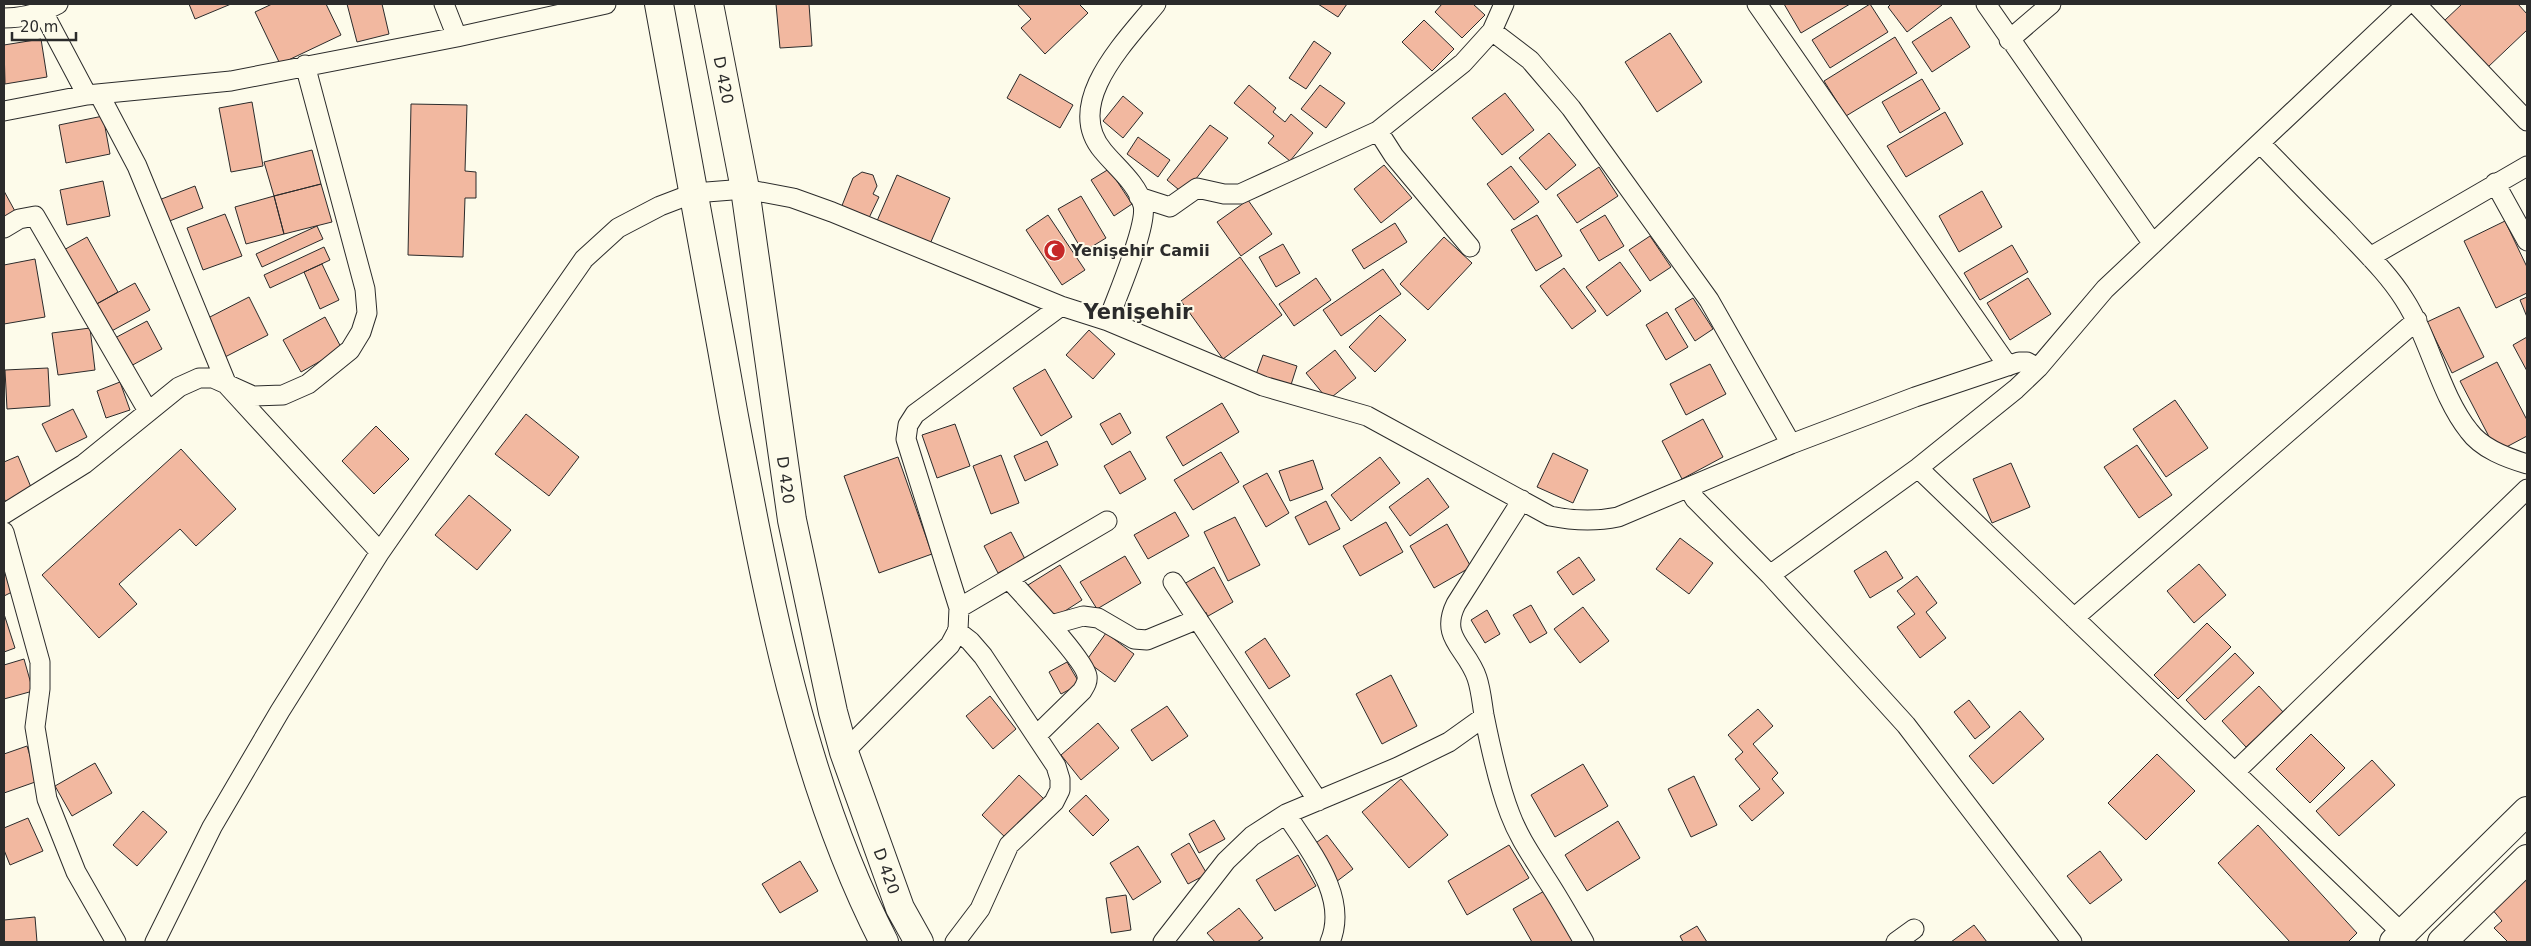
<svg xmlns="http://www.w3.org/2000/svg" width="2531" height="946" font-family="'DejaVu Sans',sans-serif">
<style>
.building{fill:#f2b8a0;stroke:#2b2b2b}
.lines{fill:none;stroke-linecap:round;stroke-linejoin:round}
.street-casing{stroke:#2b2b2b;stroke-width:21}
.secondary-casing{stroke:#2b2b2b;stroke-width:30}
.highway-casing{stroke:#2b2b2b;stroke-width:30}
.street{stroke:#fdfbea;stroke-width:19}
.secondary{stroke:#fdfbea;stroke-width:28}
.highway{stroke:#fdfbea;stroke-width:28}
.labels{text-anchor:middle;stroke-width:4;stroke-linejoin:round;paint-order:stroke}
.street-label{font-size:16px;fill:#2b2b2b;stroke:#fdfbea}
.poi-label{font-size:16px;font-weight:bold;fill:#2b2b2b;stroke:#fdfbea;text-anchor:start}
.district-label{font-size:21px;font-weight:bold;fill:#2b2b2b;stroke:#fdfbea}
</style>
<rect width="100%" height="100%" fill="#fdfbea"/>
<path class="building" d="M189 4H231L195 19Z
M272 4H326L341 35 280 64 255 12Z
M347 4H382L389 34 357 42Z
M776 4H809L812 46 780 48Z
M1017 4H1079L1088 13 1045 54 1021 28 1031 19Z
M1318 4H1347L1338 17Z
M1442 4H1473L1485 15 1462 38 1435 12Z
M1784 4H1850L1801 33Z
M1870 4 1888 32 1830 68 1812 40Z
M1891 4H1941L1942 5 1907 32 1888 7Z
M2462 4H2518L2527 14V30L2488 67 2444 21Z
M1951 17 1970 47 1932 72 1912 42Z
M1424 20 1454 49 1432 71 1402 42Z
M1670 33 1702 82 1657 112 1625 62Z
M1895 37 1917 73 1846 116 1824 81Z
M41 39 47 77 5 84 4 45Z
M1314 41 1331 53 1306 89 1289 78Z
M1020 74 1073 105 1060 128 1007 98Z
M1922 79 1940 109 1900 133 1882 102Z
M1249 85 1276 108 1273 112 1285 122 1291 114 1313 133 1290 161 1268 143 1274 136 1234 103Z
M1320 85 1345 103 1326 128 1301 109Z
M1505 93 1534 130 1502 155 1472 118Z
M1123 96 1143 113 1123 138 1103 121Z
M252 102 263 166 231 172 219 108Z
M411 104 467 105 465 171 476 172V198H465L463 257 408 255Z
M1945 112 1963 144 1906 177 1887 146Z
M103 116 110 154 66 163 59 125Z
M1210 125 1228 138 1184 194 1167 180Z
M1549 133 1576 165 1546 190 1519 158Z
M1138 137 1170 160 1158 177 1127 154Z
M312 150 321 184 274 196 264 162Z
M1384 165 1412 198 1381 223 1354 189Z
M1511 166 1539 202 1514 220 1487 184Z
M1599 167 1618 196 1577 223 1557 195Z
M1109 169 1132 204 1114 216 1091 180Z
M862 172 873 175 877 186 873 194 879 197 868 220 841 208 853 178Z
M897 175 950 198 930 244 877 221Z
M103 181 110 216 67 225 60 190Z
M321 184 332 222 284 234 274 196Z
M195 186 203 208 167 222 159 200Z
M4 191 16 213 4 220Z
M1982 191 2002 227 1959 252 1939 216Z
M274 196 284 234 246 244 235 207Z
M1081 196 1106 238 1083 252 1058 209Z
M1248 200 1272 234 1241 256 1217 222Z
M225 214 242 256 203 270 187 228Z
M1048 215 1085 270 1062 285 1026 230Z
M1537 215 1562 256 1536 271 1511 230Z
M1605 215 1624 246 1599 261 1580 230Z
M2505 221 2527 267V293L2496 308 2464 241Z
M1395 223 1407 242 1364 269 1352 250Z
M317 226 323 239 262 267 256 254Z
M1650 236 1671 267 1650 281 1629 250Z
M87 237 118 292 93 306 62 251Z
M1444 237 1472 263 1428 310 1400 284Z
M1283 244 1300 273 1276 287 1259 257Z
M2012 245 2028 272 1980 300 1964 273Z
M324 247 330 260 270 288 264 275Z
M1240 257 1282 315 1223 359 1181 301Z
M35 259 45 317 4 324V265Z
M1620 262 1641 291 1607 316 1586 287Z
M322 264 339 300 320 309 304 272Z
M1564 268 1596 311 1572 329 1540 286Z
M1383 269 1401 294 1341 336 1323 310Z
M1316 278 1331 300 1294 326 1279 304Z
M2028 278 2051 314 2010 340 1987 303Z
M135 283 150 310 108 333 93 306Z
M249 297 268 335 225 357 206 319Z
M2527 297V317L2520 300Z
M1693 298 1713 329 1695 341 1675 309Z
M2459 307 2484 357 2452 373 2427 322Z
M1667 312 1688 347 1666 360 1646 325Z
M1380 315 1406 340 1375 372 1349 347Z
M325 317 342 349 301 372 283 340Z
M147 321 162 349 129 367 113 339Z
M90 328 95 370 58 375 52 333Z
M1089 330 1115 354 1093 379 1066 355Z
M2527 337V371L2513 345Z
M1335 350 1356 378 1328 400 1306 373Z
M1263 355 1297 366 1289 391 1254 380Z
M2497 362 2527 420V436L2497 452 2460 381Z
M1710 364 1726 394 1686 415 1670 384Z
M48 368 50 406 7 409 5 370Z
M1045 369 1072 417 1041 436 1013 388Z
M120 382 130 410 106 418 97 391Z
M2175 400 2208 448 2166 477 2133 429Z
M1222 403 1239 432 1183 466 1166 437Z
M73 409 87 437 56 452 42 424Z
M1120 413 1131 433 1112 445 1100 424Z
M526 414 579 457 549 496 495 454Z
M1703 419 1723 457 1682 479 1662 441Z
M955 424 970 466 937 478 922 435Z
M376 426 409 459 374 494 342 461Z
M1047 441 1058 465 1025 481 1014 456Z
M2137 445 2172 495 2139 518 2104 467Z
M181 449 236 509 196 546 180 529 119 584 137 604 99 638 42 575Z
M1130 451 1146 479 1120 494 1104 466Z
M1221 452 1239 482 1193 510 1174 480Z
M1553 453 1588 470 1573 503 1537 487Z
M1001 455 1019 503 991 514 973 466Z
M18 456 33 492 6 503 4 498V462Z
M898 457 932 554 879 573 844 476Z
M1380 457 1400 483 1351 521 1331 495Z
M1313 460 1323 489 1290 501 1279 471Z
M2011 463 2030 507 1992 523 1973 479Z
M1267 473 1289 513 1266 527 1243 486Z
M1428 478 1449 507 1410 536 1389 507Z
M469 495 511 530 477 570 435 535Z
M1326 501 1340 529 1309 545 1295 517Z
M1175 512 1189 536 1148 559 1134 535Z
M1235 517 1260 565 1228 581 1204 532Z
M1386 522 1403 552 1360 576 1343 546Z
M1447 524 1471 567 1434 588 1410 546Z
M1011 532 1025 559 998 573 984 546Z
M1680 538 1713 563 1689 594 1656 569Z
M1886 551 1903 578 1870 598 1854 571Z
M1125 556 1141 583 1097 609 1080 582Z
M1579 557 1595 580 1573 595 1557 572Z
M2199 564 2226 595 2194 623 2167 591Z
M1060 565 1082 600 1051 620 1028 585Z
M1214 567 1233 602 1201 620 1182 585Z
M4 571 14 591 4 596Z
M1917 576 1937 603 1926 612 1946 638 1920 658 1897 627 1915 614 1897 591Z
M1531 605 1547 633 1530 643 1513 615Z
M1583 607 1609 641 1580 663 1554 629Z
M1487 610 1500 634 1485 643 1471 620Z
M4 614 15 648 4 652Z
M2207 623 2231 647 2178 699 2154 675Z
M1106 633 1134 654 1115 682 1086 661Z
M1265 638 1290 676 1269 689 1245 652Z
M2235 653 2254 673 2205 720 2186 700Z
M24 659 33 691 4 699V665Z
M1067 662 1080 684 1061 694 1049 672Z
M1391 675 1417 726 1382 744 1356 694Z
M2259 686 2284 713 2246 747 2222 721Z
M990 696 1016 729 993 749 966 716Z
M1969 700 1990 727 1975 739 1954 712Z
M1167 706 1188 736 1152 761 1131 730Z
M1758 709 1773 726 1753 744 1778 773 1772 779 1784 793 1752 821 1739 806 1760 789 1735 759 1743 752 1728 735Z
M2020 711 2044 739 1993 784 1969 756Z
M1098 723 1119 748 1081 780 1061 755Z
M2311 734 2345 768 2310 803 2276 769Z
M27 746 38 781 4 793V754Z
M2157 754 2195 791 2146 840 2108 803Z
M2372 760 2395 785 2339 836 2316 811Z
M95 763 112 793 72 816 55 786Z
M1583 764 1608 806 1555 837 1531 795Z
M1019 775 1045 800 1008 840 982 815Z
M1694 776 1717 825 1691 837 1668 789Z
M1401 779 1448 835 1409 868 1362 812Z
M1086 795 1109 820 1093 836 1069 811Z
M143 811 167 832 137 866 113 845Z
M28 818 43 851 10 865 4 850V828Z
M1214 820 1225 839 1199 853 1189 834Z
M1618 821 1640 858 1587 891 1565 855Z
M2258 825 2357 933 2348 942H2290L2218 863Z
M1327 835 1353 869 1336 882 1310 847Z
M1189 843 1207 874 1188 884 1171 854Z
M1509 845 1529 878 1467 915 1448 881Z
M1138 846 1161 882 1133 900 1110 863Z
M2100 851 2122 880 2090 904 2067 876Z
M1298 855 1316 886 1275 911 1256 880Z
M800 861 818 891 780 913 762 884Z
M2527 875V942H2508L2494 928 2502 921 2491 908Z
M1546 890 1576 942H1532L1513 909Z
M1126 895 1131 930 1111 933 1106 898Z
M1239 908 1263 938 1257 942H1215L1207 933Z
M35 917 37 942H4V920Z
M1974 925 1987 942H1951Z
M1697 926 1707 942H1683L1680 936Z"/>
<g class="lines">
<defs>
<path id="street" d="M444 4 457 37
M1757 4 2008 366
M1986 4 2153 244
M2416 4 2527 121
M43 12 87 95
M4 18C23 18 41 13 58 4
M1492 31 1530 60 1571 108 1709 300 1791 444
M2009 40 2051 4
M99 94 137 166 227 385 380 552
M4 111 87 95 231 81 457 37 606 4
M1378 131 1394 156 1470 247
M2260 143C2287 171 2314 199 2342 227 2363 250 2387 272 2404 299 2430 339 2440 395 2469 431 2482 449 2507 458 2527 464
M2495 183 2527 241
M1139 197 1170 207 1197 188 1224 194H1240L1378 131 1463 63 1492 31 1504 4
M4 228 19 219 35 216 148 411
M2370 257 2527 166
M1108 321C1116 298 1148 226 1143 205 1137 183 1116 167 1103 151 1062 103 1127 40 1156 4
M1918 468 2403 934
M1689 489 1695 499 1770 575 1906 725 2072 942
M1522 500 1456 604C1439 638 1467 648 1477 678 1481 690 1482 703 1484 715 1490 745 1499 786 1510 814 1519 838 1532 856 1545 877 1559 898 1571 920 1584 942
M4 514 84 464 179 387 199 378H213L253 396 283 395 308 384 350 350 361 332 367 313 365 289 305 65
M4 532 40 662V689L35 727 47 799 76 872 116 942
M1770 575 1918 468 2016 389 2038 368 2105 289 2407 4
M1009 579C1023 595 1085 660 1087 676 1088 682 1085 686 1082 691L1036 736
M1173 582 1318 801
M959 608 1107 521
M2074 618 2417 320
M1051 625 1083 616 1098 618 1134 639 1147 640 1198 619
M844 752 950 645 958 630 959 608 906 439 908 425 915 414 1061 306
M2235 772 2527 489
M1286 814C1310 851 1349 897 1330 942
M155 942 212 827 280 711 380 552 584 259 618 228 660 206 694 193 745 189 793 198 832 212 1061 306 1108 321 1263 386 1367 416 1550 516C1574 521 1594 522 1618 517L1791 444 1915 397 2019 362H2027L2038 368
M955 942 980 909 1009 845 1054 802 1060 790V779L1056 766 983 656 970 641 957 631
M1163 942 1226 861 1252 836 1286 814 1398 767 1449 742 1484 717
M1896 942 1914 929"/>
<path id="secondary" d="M2394 942 2527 811
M2442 942 2527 859"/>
<path id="highway" d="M659 4C684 139 709 275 733 411 766 588 801 781 884 942
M709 4 745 189 792 520 833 712 844 752 900 908 919 942"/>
</defs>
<use href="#street" class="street-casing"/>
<use href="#secondary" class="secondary-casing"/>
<use href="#highway" class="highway-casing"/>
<use href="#street" class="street"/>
<use href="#secondary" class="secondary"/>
<use href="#highway" class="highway"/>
</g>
<defs>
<symbol id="mosque-disc" viewBox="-11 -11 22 22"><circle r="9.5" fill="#c62828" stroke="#fdfbea"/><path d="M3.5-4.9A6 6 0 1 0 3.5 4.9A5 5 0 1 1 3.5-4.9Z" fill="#fff"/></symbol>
</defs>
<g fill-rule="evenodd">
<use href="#mosque-disc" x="1042" y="238" width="25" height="25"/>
</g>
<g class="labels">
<g class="street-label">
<text transform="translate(724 80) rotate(79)" y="6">D 420</text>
<text transform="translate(786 480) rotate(82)" y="6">D 420</text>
<text transform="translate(887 871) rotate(70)" y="6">D 420</text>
</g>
<g class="poi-label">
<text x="1071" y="256">Yenişehir Camii</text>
</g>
<g class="district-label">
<text x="1138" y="319">Yenişehir</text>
</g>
</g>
<rect width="2531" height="946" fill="none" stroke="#2b2b2b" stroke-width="10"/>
<path d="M12 32v8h64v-8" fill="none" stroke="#2b2b2b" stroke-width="2.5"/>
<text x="20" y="32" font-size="15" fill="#2b2b2b" stroke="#fdfbea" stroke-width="4" paint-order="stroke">20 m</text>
</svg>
